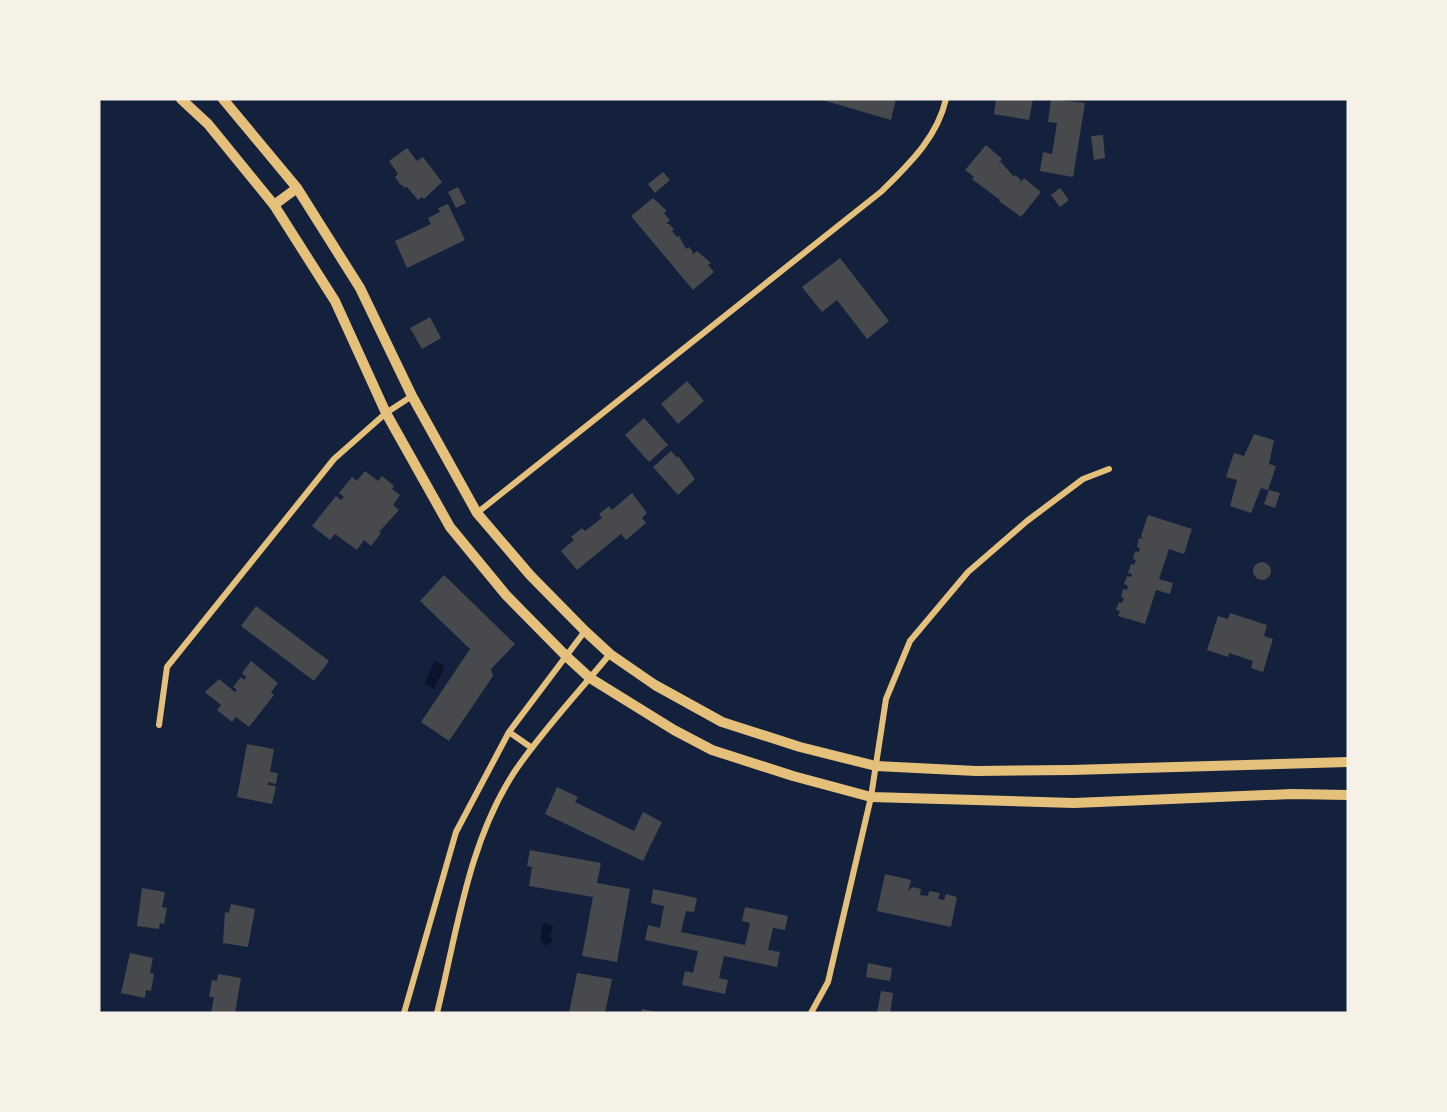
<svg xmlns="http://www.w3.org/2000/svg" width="1447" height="1112" font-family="Quicksand,sans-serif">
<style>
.water{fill:#0b132b}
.building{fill:#48494c}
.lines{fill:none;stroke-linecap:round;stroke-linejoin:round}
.minor{stroke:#e5c07b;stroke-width:6}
.tertiary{stroke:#e5c07b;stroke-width:10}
</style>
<rect width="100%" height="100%" fill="#14213d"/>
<path class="water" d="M435 661 445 666 434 689 424 684Z
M545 923 554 927 550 933 552 941 546 946 540 940 542 927Z"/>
<path class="building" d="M819 99H896L891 120Z
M996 99H1033L1029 120 994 114Z
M1051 99 1085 103 1073 177 1040 171 1043 152 1052 154 1057 123 1048 122Z
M1103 135 1105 158 1094 160 1091 136Z
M986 145 1002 159 998 164 1001 162 1014 177 1015 175 1021 180 1020 183 1024 178 1041 192 1021 217 999 201 1000 200 972 179 974 177 965 170Z
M407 148 417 161 423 157 442 182 424 199 422 197 418 200 407 187 405 188 400 184 395 177 398 174 389 161Z
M663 172 670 180 655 193 648 184Z
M458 187 466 203 456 208 448 192Z
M1060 188 1069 200 1060 207 1051 195Z
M653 198 667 211 664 213 670 220 666 224H669L674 229 672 231 677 237 679 236 686 249 689 247 693 252 692 255 697 251 711 263 708 265 714 272 693 290 631 216Z
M448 204 465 240 407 268 395 241 431 224 428 218 440 212 438 208Z
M840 258 889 321 867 339 837 300 822 312 802 287Z
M430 317 441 338 422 349 410 328Z
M687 381 704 401 678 424 661 404Z
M644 418 668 445 649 462 625 435Z
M1254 434 1274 440 1269 464 1276 466 1268 490 1261 488 1251 513 1230 506 1237 480 1226 477 1234 453 1244 456Z
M671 451 677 458 678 456 695 479 678 495 653 467Z
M365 471 378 481 382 476 394 486 392 489 400 495 393 505 399 510 379 532 381 533 371 546 364 540 357 550 335 534 330 540 312 526 336 496 341 500 344 497 339 493 352 477 357 481Z
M1269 490 1280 493 1275 508 1264 504Z
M632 493 647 513 642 518 646 523 626 540 621 534 577 570 561 551 574 540 571 537 582 528 585 531 602 518 599 514 609 506 612 510Z
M1148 515 1192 529 1184 554 1169 549 1159 579 1173 583 1170 594 1156 590 1145 624 1118 616 1120 611 1116 610 1119 602 1122 603 1124 598 1121 597 1123 589 1127 590 1128 586 1124 584 1127 576 1131 577 1132 574 1128 573 1131 564 1134 565 1136 560 1133 559 1135 551 1139 552 1140 548 1137 547 1139 538 1143 539 1141 536Z
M1253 571a9 9 0 1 1 18 0a9 9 0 1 1-18 0Z
M444 575 515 644 491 669 493 676 449 741 421 722 470 649 420 601Z
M256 606 329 661 314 681 241 626Z
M1230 613 1267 625 1264 636 1273 639 1263 672 1251 668 1253 661 1229 653 1228 657 1207 650 1218 616 1228 619Z
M251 661 278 683 271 692 274 695 249 727 236 717 232 722 217 710 221 705 205 692 219 679 235 692 237 690 233 687 241 677 245 680 246 677 242 673Z
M247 744 274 749 270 772 278 773 276 784 268 782V785L276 786 272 804 237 797Z
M557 787 578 797 575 802 634 831 643 812 662 822 643 861 545 814Z
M530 850 601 863 597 883 630 889 617 962 582 956 593 897 529 886 532 867 527 866Z
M885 874 911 880 908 892 912 887 921 889 920 895 928 896 929 891 940 893 938 899 944 900 946 894 957 897 951 927 877 911Z
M142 888 165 892 162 907 167 908 164 924 160 923 159 929 137 926Z
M653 889 697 898 694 912 686 911 681 932 745 945 750 923 742 921 745 907 788 916 785 930 773 928 768 950 780 952 777 967 724 956 719 978 728 980 725 994 682 985 685 971 693 973 698 951 645 940 648 925 660 928 664 906 651 903Z
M231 904 255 909 248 947 223 943 225 912 229 913Z
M130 953 153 958 150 973 154 974 151 991 146 990 145 998 121 993Z
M868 963 892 968 890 981 866 977Z
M577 973 612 979 605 1013H569Z
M218 974 241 978 235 1013H211L214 997H209L212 980 217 981Z
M881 991 893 993 890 1013H877Z
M642 1009 657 1012V1013H641Z"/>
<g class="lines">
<path class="minor" d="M477 513 882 191C909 164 937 138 946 99
M159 725 167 667 334 459 386 413 412 396
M509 732 532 748
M404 1013 456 832 509 732 585 631
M437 1013C457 932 468 842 515 771 543 730 578 693 610 654
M811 1013 828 982 871 797 886 699 910 641 968 572 1027 521 1083 479 1109 469"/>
<path class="tertiary" d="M181 99 208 124 274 205 335 301 386 413 450 527 506 595 566 656 590 678 674 730 712 750 793 776 871 797 1074 803 1292 794 1348 795
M223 99 297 188 360 288 412 396 477 513 530 575 585 631 610 654 655 685 722 722 800 747 876 766 976 771 1071 770 1348 762
M274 205 297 188"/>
</g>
<rect width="1447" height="1112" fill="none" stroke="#f6f1e7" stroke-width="201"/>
</svg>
